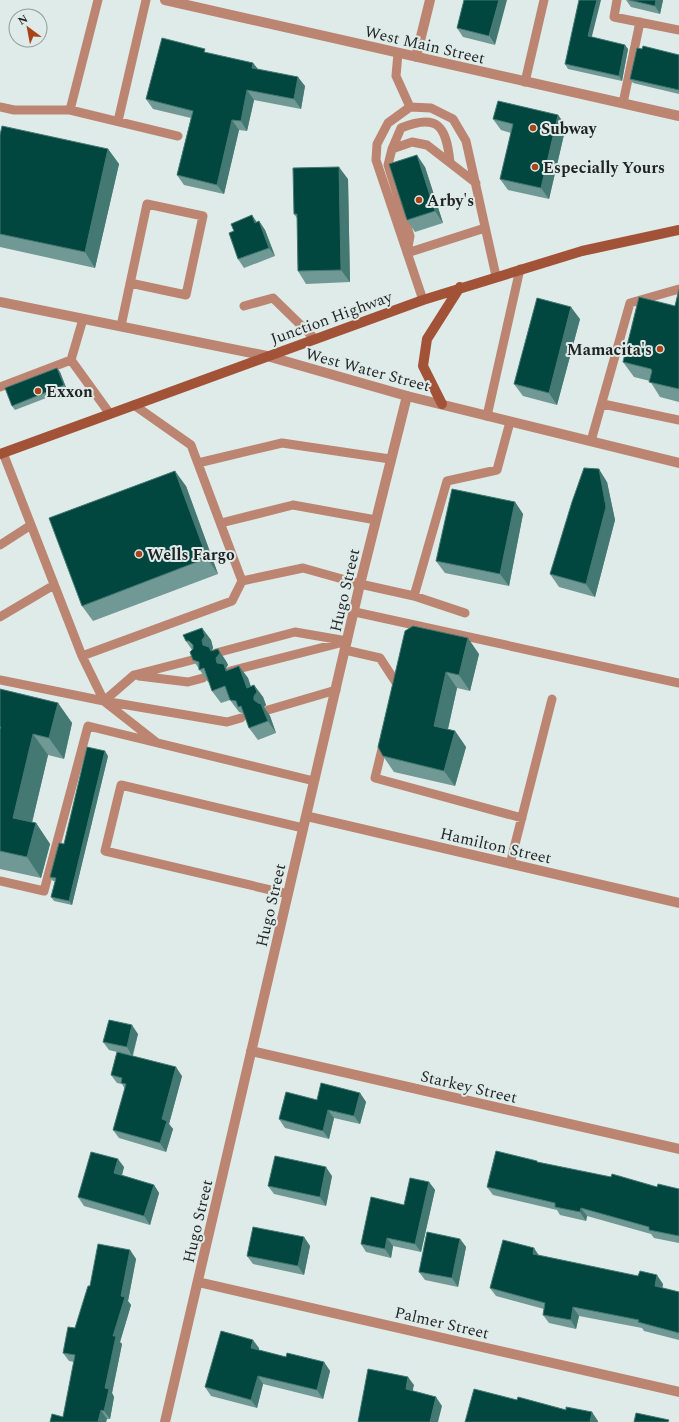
<svg xmlns="http://www.w3.org/2000/svg" width="679" height="1422" font-family="Spectral,serif">
<style>
.lines{fill:none;stroke-linecap:round;stroke-linejoin:round}
.service{stroke:#bc8572;stroke-width:9}
.minor{stroke:#bc8572;stroke-width:10}
.tertiary{stroke:#bc8572;stroke-width:10}
.secondary{stroke:#a25337;stroke-width:10}
.wall{fill:#709894}
.shaded-wall{fill:#447872}
.building{fill:#01463f;stroke:#447872}
.poi-dot{fill:#a9441a;stroke:#dfebe8;stroke-width:1.5}
.labels{text-anchor:middle;stroke-width:4;stroke-linejoin:round;paint-order:stroke}
.street-label{font-size:16px;fill:#1f2423;stroke:#dfebe8}
.poi-label{font-size:16px;font-weight:bold;fill:#1f2423;stroke:#dfebe8;text-anchor:start}
</style>
<rect width="100%" height="100%" fill="#dfebe8"/>
<g class="lines">
<path class="service" d="M617 0 614 17 679 30
M398 53 396 76 410 107
M525 82 544 0
M623 103 640 22
M0 107 14 110H70L178 136
M70 110 98 0
M118 121 146 0
M392 149 401 128C438 113 446 126 450 162
M476 183 427 145 412 142 392 149 388 165 410 236 407 253 485 228
M423 300 376 160 377 144 388 123 410 107 431 108 453 119 466 141 496 276
M244 306 273 298 314 338
M121 326 147 204 203 216 186 295 130 283
M71 360 110 414
M0 387 71 360 83 319
M603 404 679 420
M487 416 520 269
M591 441 630 303 679 289
M3 453 82 656 232 601 242 581 191 445 134 405
M198 463 282 443 390 459
M221 523 293 505 376 520
M0 545 31 525
M242 581 303 568 360 584 414 596 465 613
M414 596 447 481 497 470 510 422
M355 612 679 683
M0 617 54 585
M345 650 380 658 397 684 396 690
M216 653 295 632 347 641
M82 656 104 701 134 675 196 659
M230 671 344 642
M139 676 188 682 203 678
M0 680 104 701 227 722 241 718
M105 702 156 742
M268 710 336 690
M384 741 375 778 522 818
M510 864 552 699
M0 881 44 891 88 726 314 781
M288 894 105 851 121 785 303 828"/>
<path class="minor" d="M165 0 679 116
M416 57 430 0
M306 816 679 903
M251 1051 679 1149
M198 1282 679 1392
M165 1422 360 584 407 396"/>
<path class="tertiary" d="M0 302 267 356 407 396 679 463"/>
<path class="secondary" d="M442 404 423 366 427 339 460 287
M0 454 423 300 582 251 679 230"/>
</g>
<path class="wall" d="M464 0 495 45 463 37 457 28Z
M626 0H663L660 14 631 7Z
M592 37 628 49 622 81 568 69 565 64Z
M642 49 679 55V94L633 83 630 79Z
M208 53 253 63 258 69 305 86 301 109 254 100 247 131 239 130 224 194 184 185 177 175 191 118 153 109 146 99Z
M558 115 566 126 549 199 508 190 500 179 511 133 501 130 493 119Z
M0 135 108 149 119 164 95 268 0 247Z
M425 167 443 223 415 232 407 220Z
M348 179 350 282 306 284 298 271 297 218 294 214Z
M259 221 265 230 275 256 244 268 238 259Z
M679 289V402L660 397 650 381 634 377 623 362 675 306Z
M580 319 557 405 523 396 514 384Z
M57 368 60 372 67 390 15 410 12 406Z
M607 482 615 520 595 597 559 587 550 574Z
M186 486 218 574 93 621 82 606Z
M515 502 523 514 509 586 445 573 436 561Z
M202 628 211 640 213 648 212 650V651L218 649 226 661 228 665 226 668 228 670 239 666 248 678 251 687 254 685 263 697 266 705 264 707 270 716 276 733 258 740 249 728 245 717 242 713 239 712 230 700 221 703 212 691 209 681 208 682 193 660 192 650 186 641Z
M405 631 479 654 470 691 457 688 448 729 455 731 466 747 455 786 394 772 383 756Z
M0 689 58 703 72 723 64 759 48 755 32 823H36L50 844 41 878 0 869Z
M108 756 72 905 54 901 51 897 55 881H53L50 877 64 844Z
M138 1034 133 1056 182 1076 169 1124 173 1129 166 1152 119 1138 113 1130 125 1089 122 1084 117 1083 111 1075 117 1052 109 1050 103 1042Z
M360 1093 366 1102 360 1124 334 1118 329 1139 285 1128 279 1119 317 1100Z
M538 1162 657 1187 679 1189V1243L654 1238 651 1234 587 1216 586 1221 560 1215 557 1210 493 1195 487 1187Z
M124 1167 122 1175 154 1185 159 1193 150 1225 84 1206 78 1197Z
M332 1176 326 1206 274 1194 268 1186Z
M429 1182 435 1190 421 1252 393 1246 391 1258 366 1252 361 1244Z
M304 1237 310 1246 304 1275 253 1264 247 1256Z
M460 1239 466 1247 458 1287 425 1280 419 1272Z
M130 1250 136 1259 128 1301 131 1305 120 1342 122 1344 112 1393 114 1397 110 1419H107L106 1422H50L63 1417 74 1362 69 1361 63 1353 75 1328 90 1286Z
M540 1256 663 1284 662 1288 679 1292V1340L644 1331 642 1328 579 1316 576 1329 549 1323 543 1315 544 1309 496 1296 490 1288Z
M259 1348V1350L286 1357 324 1362 330 1371 323 1399 263 1384 257 1408 211 1396 205 1387Z"/>
<path class="shaded-wall" d="M499 0H507L495 45 489 36Z
M597 0H601L591 40 588 36Z
M656 0H663L660 14 655 6Z
M625 45 628 49 622 81 619 76Z
M253 63 260 72 252 68Z
M298 77 305 86 301 109 294 99Z
M247 90 254 100 247 131 241 121Z
M558 115 566 126 549 199 541 188Z
M232 120 239 130 224 194 217 185Z
M108 149 119 164 95 268 85 252Z
M417 155 425 167 443 223 435 211Z
M339 167 348 179 350 282 341 270Z
M252 215 258 224 255 223Z
M259 221 265 230 275 256 269 248Z
M571 307 580 319 557 405 549 393Z
M57 368 60 372 67 390 64 385Z
M599 469 607 482 615 520 595 597 586 584Z
M175 471 186 486 218 574 207 558Z
M515 502 523 514 509 586 500 574Z
M202 628 211 640 213 648 212 650 216 657 218 649 226 661 228 665 226 668 232 677 225 675 203 645 202 640Z
M468 638 479 654 470 691 459 675Z
M239 666 248 678 254 696V685L263 697 266 705 264 707 270 716 276 733 254 700 247 688Z
M446 672 457 688 445 742 434 726Z
M58 703 72 723 64 759 49 738Z
M455 731 466 747 455 786 444 771Z
M33 734 48 755 28 839 13 818Z
M105 751 108 756 72 905 69 901Z
M36 823 50 844 41 878 27 857Z
M132 1025 138 1034 132 1056 127 1047Z
M176 1067 182 1076 169 1124 173 1129 166 1152 160 1143 162 1119Z
M360 1093 366 1102 360 1124 354 1116Z
M328 1110 334 1118 329 1139 323 1131Z
M118 1159 124 1167 120 1182 114 1173Z
M326 1167 332 1176 326 1206 320 1197Z
M429 1182 435 1190 421 1252 415 1244Z
M154 1185 159 1193 150 1225 144 1216Z
M581 1208 587 1216 586 1221 580 1212Z
M304 1237 310 1246 304 1275 298 1266Z
M387 1238 393 1246 391 1258 385 1249Z
M460 1239 466 1247 458 1287 452 1278Z
M534 1248 540 1257 533 1254Z
M130 1250 136 1259 128 1301 131 1305 120 1342 122 1344 112 1393 114 1397 110 1419 104 1411 105 1388 113 1336Z
M657 1275 663 1284 661 1294 655 1286Z
M573 1307 579 1316 576 1329 571 1320Z
M253 1340 259 1348 257 1356 251 1348Z
M324 1362 330 1371 323 1399 317 1390Z
M258 1376 263 1384 257 1408 251 1400Z
M408 1377 414 1385 411 1398 406 1389Z
M436 1397 442 1406 438 1422H430Z
M101 1410 107 1419 106 1422H98Z
M592 1412 598 1421V1422H590Z"/>
<path class="building" d="M464 0H499L489 36 457 28Z
M579 0H597L588 36 625 45 619 76 565 64Z
M629 0H656L655 6Z
M162 38 205 49 204 52 253 63 252 68 298 77 294 99 247 90 241 121 232 120 217 185 177 175 193 111 146 99Z
M643 46 679 55V90L630 79 637 48 642 49Z
M498 101 558 115 541 188 500 179 513 124 493 119Z
M2 126 108 149 85 252 0 234V135Z
M417 155 435 211 407 220 389 164Z
M339 167 341 270 298 271 297 214H294L293 168Z
M252 215 255 223 259 221 269 248 238 259 229 233 234 231 231 224Z
M679 289V389L649 382 652 371 651 369 623 362 639 297 675 306Z
M537 298 571 307 549 393 514 384Z
M57 368 64 385 12 406 5 388Z
M584 468 599 469 606 507 586 584 550 574 572 502Z
M175 471 207 558 82 606 49 518Z
M452 489 515 502 500 574 436 561Z
M413 626 468 638 459 675 446 672 434 726 455 731 444 771 383 756 378 747 405 631Z
M202 628 205 636 202 640 203 645 209 647 211 651 218 649 220 653 216 658 217 663 224 664 226 671 239 666 247 688 254 685 257 692 254 696V700L258 703 261 704 268 721 249 728 241 706 238 707 236 701 230 700 225 686 212 691 204 668 199 670V662L193 660 190 652 193 649V645L189 641H186L183 635Z
M0 689 58 703 49 738 33 734 13 818 36 823 27 857 0 851V729L1 727H0Z
M87 747 105 751 69 901 51 897 56 878 50 877 59 843 64 844Z
M109 1020 132 1025 127 1047 103 1042Z
M117 1052 176 1067 162 1119 167 1121 160 1143 113 1130 126 1084 121 1083 122 1078 111 1075Z
M321 1083 360 1093 354 1116 328 1110 323 1131 279 1119 286 1092 317 1100Z
M496 1151 537 1161V1162L611 1177 612 1174 657 1187 658 1184 679 1189V1236L649 1230V1227L581 1208 580 1212 555 1207V1203L487 1187Z
M91 1152 118 1159 114 1173 154 1185 144 1216 78 1197Z
M275 1156 326 1167 320 1197 268 1186Z
M410 1178 429 1182 415 1244 387 1238 385 1249 361 1244 371 1197 404 1205Z
M253 1227 304 1237 298 1266 247 1256Z
M427 1232 460 1239 452 1278 419 1272Z
M503 1240 534 1248 533 1254 638 1276 640 1271 657 1275 655 1286 679 1292V1333L638 1322 639 1320 573 1307 571 1320 543 1315 545 1303 490 1288Z
M98 1244 130 1250 121 1296 125 1297 113 1336H116L105 1388 109 1389 104 1411 101 1410 98 1422H50L52 1414 63 1417 75 1355 63 1353 68 1327 75 1328 88 1286H90Z
M221 1331 253 1340 251 1348 286 1357 287 1353 324 1362 317 1390 258 1376 251 1400 205 1387Z
M368 1369 408 1377 406 1389 436 1397 430 1422H358Z
M474 1389 517 1400 518 1397 566 1410V1407L592 1412 590 1422H465Z
M636 1413 669 1420 668 1422H634Z"/>
<g class="poi-dot">
<circle cx="533" cy="128" r="4"/>
<circle cx="535" cy="167" r="4"/>
<circle cx="419" cy="200" r="4"/>
<circle cx="660" cy="349" r="4"/>
<circle cx="38" cy="391" r="4"/>
<circle cx="139" cy="554" r="4"/>
</g>
<g class="labels">
<g class="street-label">
<text transform="translate(425 44) rotate(13)" y="6">West Main Street</text>
<text transform="translate(331 317) rotate(-20)" y="6">Junction Highway</text>
<text transform="translate(368 369) rotate(15)" y="6">West Water Street</text>
<text transform="translate(344 590) rotate(-77)" y="6">Hugo Street</text>
<text transform="translate(496 845) rotate(13)" y="6">Hamilton Street</text>
<text transform="translate(270 905) rotate(-77)" y="6">Hugo Street</text>
<text transform="translate(469 1086) rotate(13)" y="6">Starkey Street</text>
<text transform="translate(197 1221) rotate(-77)" y="6">Hugo Street</text>
<text transform="translate(442 1322) rotate(13)" y="6">Palmer Street</text>
</g>
<g class="poi-label">
<text x="541" y="134">Subway</text>
<text x="543" y="173">Especially Yours</text>
<text x="427" y="206">Arby's</text>
<text x="652" y="355" text-anchor="end">Mamacita's</text>
<text x="46" y="397">Exxon</text>
<text x="147" y="560">Wells Fargo</text>
</g>
</g>
<g transform="translate(28 28) rotate(328)"><circle r="19" fill="#dfebe8" stroke="#929b99"/>
<path d="M0-3L7 15L0 10L-7 15Z" fill="#a9441a"/>
<text y="-6" font-size="11" font-weight="bold" text-anchor="middle" fill="#1f2423">N</text>
</g>
</svg>
